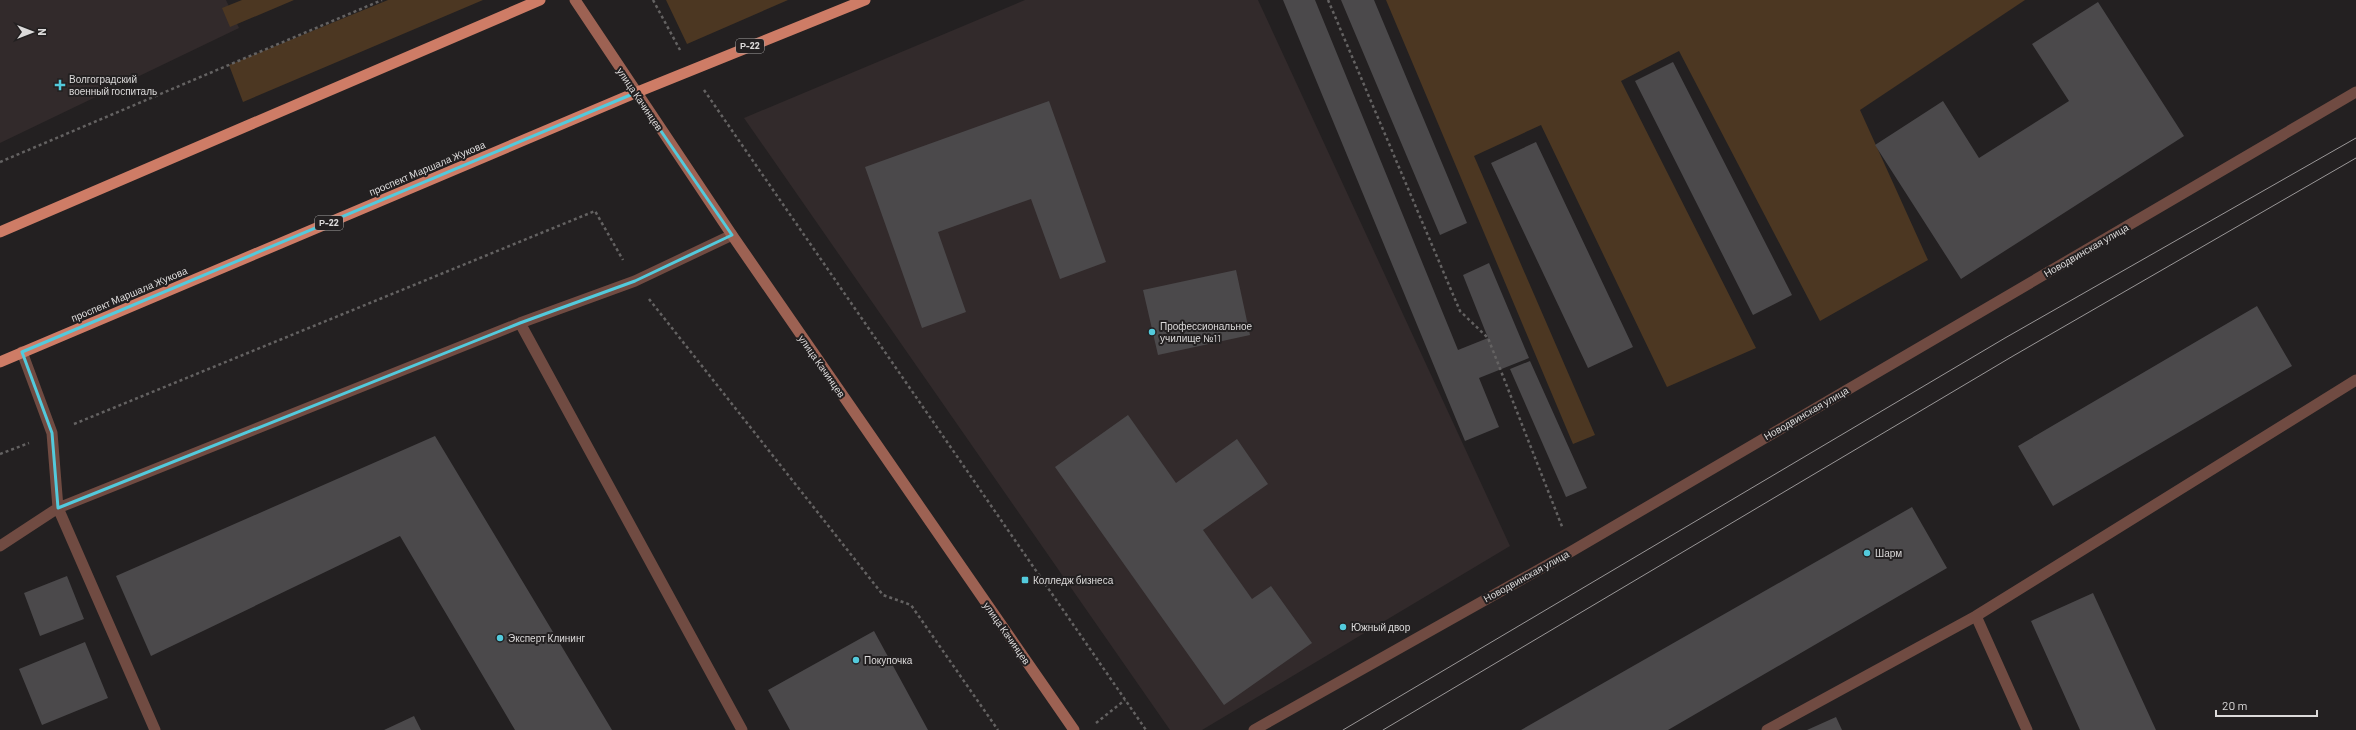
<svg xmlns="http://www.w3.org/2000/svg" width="2356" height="730" font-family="Barlow,sans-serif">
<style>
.built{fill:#322a2b}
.green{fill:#4c3722}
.building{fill:#4b494b}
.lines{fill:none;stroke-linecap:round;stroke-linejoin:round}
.path{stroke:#646262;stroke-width:2.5;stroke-dasharray:3 3;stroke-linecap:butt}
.service{stroke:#704b42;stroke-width:11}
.minor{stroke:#704b42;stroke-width:11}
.secondary{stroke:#9d6253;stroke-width:11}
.trunk{stroke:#ce7c66;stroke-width:11}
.tram{stroke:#999697;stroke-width:1}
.marked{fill:none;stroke:#53cadc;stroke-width:3;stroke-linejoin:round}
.poi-dot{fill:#53cadc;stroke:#232021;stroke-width:1.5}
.labels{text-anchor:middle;stroke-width:4;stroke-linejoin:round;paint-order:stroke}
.shield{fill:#232021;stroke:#a4a2a2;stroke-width:1}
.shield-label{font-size:9px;font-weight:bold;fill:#dcdada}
.poi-label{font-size:10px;fill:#dcdada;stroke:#232021;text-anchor:start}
.street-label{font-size:10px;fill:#dcdada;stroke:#232021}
</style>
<rect width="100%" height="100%" fill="#232021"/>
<path class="built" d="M0 0H226L239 28 0 143Z
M1025 0H1258L1510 546 1202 730H1170L744 118Z"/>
<path class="green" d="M242 0H294L230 27 222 8Z
M388 0H483L243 102 229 65Z
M666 0H788L687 44Z
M1386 0H2025L1860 110 1928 260 1820 321 1679 51 1621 81 1756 348 1667 387 1541 125 1474 156 1595 435 1573 444Z"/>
<path class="building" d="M1283 0H1315L1458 350 1488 338 1463 275 1489 263 1529 358 1479 378 1499 427 1465 441Z
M1341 0H1374L1467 223 1440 235Z
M2098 2 2184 136 1961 279 1875 145 1943 101 1979 158 2069 101 2032 44Z
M1673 62 1792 295 1753 315 1635 81Z
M1049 101 1106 262 1060 279 1031 199 938 232 966 312 922 328 865 167Z
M1536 142 1633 347 1588 368 1491 163Z
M1236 270 1250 335 1158 355 1143 290Z
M2257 306 2292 366 2053 506 2018 446Z
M1530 361 1587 488 1566 497 1510 369Z
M1128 415 1176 483 1237 439 1268 484 1203 530 1252 599 1271 586 1312 643 1224 705 1055 467Z
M435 436 612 730H515L400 536 151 656 116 576Z
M1912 507 1947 568 1668 730H1521Z
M67 576 84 619 40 636 24 593Z
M2093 593 2156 730H2080L2031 621Z
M874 631 928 730H790L768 690Z
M85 642 108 698 42 725 19 669Z
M414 716 421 730H384Z
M1836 717 1842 730H1807Z"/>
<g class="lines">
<path class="path" d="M653 0 680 50
M1328 0 1460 311 1488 338 1563 529
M704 90 1146 730
M0 162 382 0
M649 299 883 595 911 605 998 730
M74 424 595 211 623 260
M0 454 29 443
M1096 723 1125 700"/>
<path class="service" d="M1976 616 2356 380
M1767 730 1976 616 2027 730"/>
<path class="minor" d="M520 323 742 730
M22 352 52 433 58 508 155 730
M0 546 58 508 520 323 635 281 732 235
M1254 730 1572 551 2356 92"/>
<path class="secondary" d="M575 0 732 235 1074 730"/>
<path class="trunk" d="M0 232 540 0
M0 362 635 93 865 0"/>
<path class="tram" d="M1343 730 2005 338 2356 138
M1383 730 2013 356 2356 158"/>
</g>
<path class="marked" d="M635 93 732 235 635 281 520 323 58 508 52 433 22 352Z"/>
<g class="poi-dot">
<path d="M58 79h4v4h4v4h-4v4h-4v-4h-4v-4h4z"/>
<circle cx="1152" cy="332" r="4"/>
<circle cx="1867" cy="553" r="4"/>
<rect x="1021" y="576" width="8" height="8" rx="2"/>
<circle cx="1343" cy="627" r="4"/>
<circle cx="500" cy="638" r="4"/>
<circle cx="856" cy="660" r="4"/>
</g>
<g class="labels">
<g class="shield">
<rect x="736" y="39" width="28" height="14" rx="3"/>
<rect x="315" y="216" width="28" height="14" rx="3"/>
</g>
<g class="shield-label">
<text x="750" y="49">Р-22</text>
<text x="329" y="226">Р-22</text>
</g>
<g class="poi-label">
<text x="69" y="83">Волгоградский<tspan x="69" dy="12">военный госпиталь</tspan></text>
<text x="1160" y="330">Профессиональное<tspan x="1160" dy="12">училище №11</tspan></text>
<text x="1875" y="557">Шарм</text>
<text x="1033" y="584">Колледж бизнеса</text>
<text x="1351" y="631">Южный двор</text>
<text x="508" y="642">Эксперт Клининг</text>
<text x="864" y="664">Покупочка</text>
</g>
<g class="street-label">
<text transform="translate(640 99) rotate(56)" y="4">улица Качинцев</text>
<text transform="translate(427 168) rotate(-23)" y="4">проспект Маршала Жукова</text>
<text transform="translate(2086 250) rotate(-30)" y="4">Новодвинская улица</text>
<text transform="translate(129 294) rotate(-23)" y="4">проспект Маршала Жукова</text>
<text transform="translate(822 366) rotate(55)" y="4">улица Качинцев</text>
<text transform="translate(1806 413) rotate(-30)" y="4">Новодвинская улица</text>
<text transform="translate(1526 576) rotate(-29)" y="4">Новодвинская улица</text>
<text transform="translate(1007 633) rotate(55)" y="4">улица Качинцев</text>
</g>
</g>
<g transform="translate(32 32) rotate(90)" stroke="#232021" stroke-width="3" paint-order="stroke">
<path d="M0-3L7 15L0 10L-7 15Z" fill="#dcdada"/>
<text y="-6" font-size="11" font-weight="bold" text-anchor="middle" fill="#dcdada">N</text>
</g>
<path d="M2216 710v6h101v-6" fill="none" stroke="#dcdada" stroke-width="2"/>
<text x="2222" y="710" font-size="12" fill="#dcdada" stroke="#232021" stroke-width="3" paint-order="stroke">20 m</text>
</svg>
